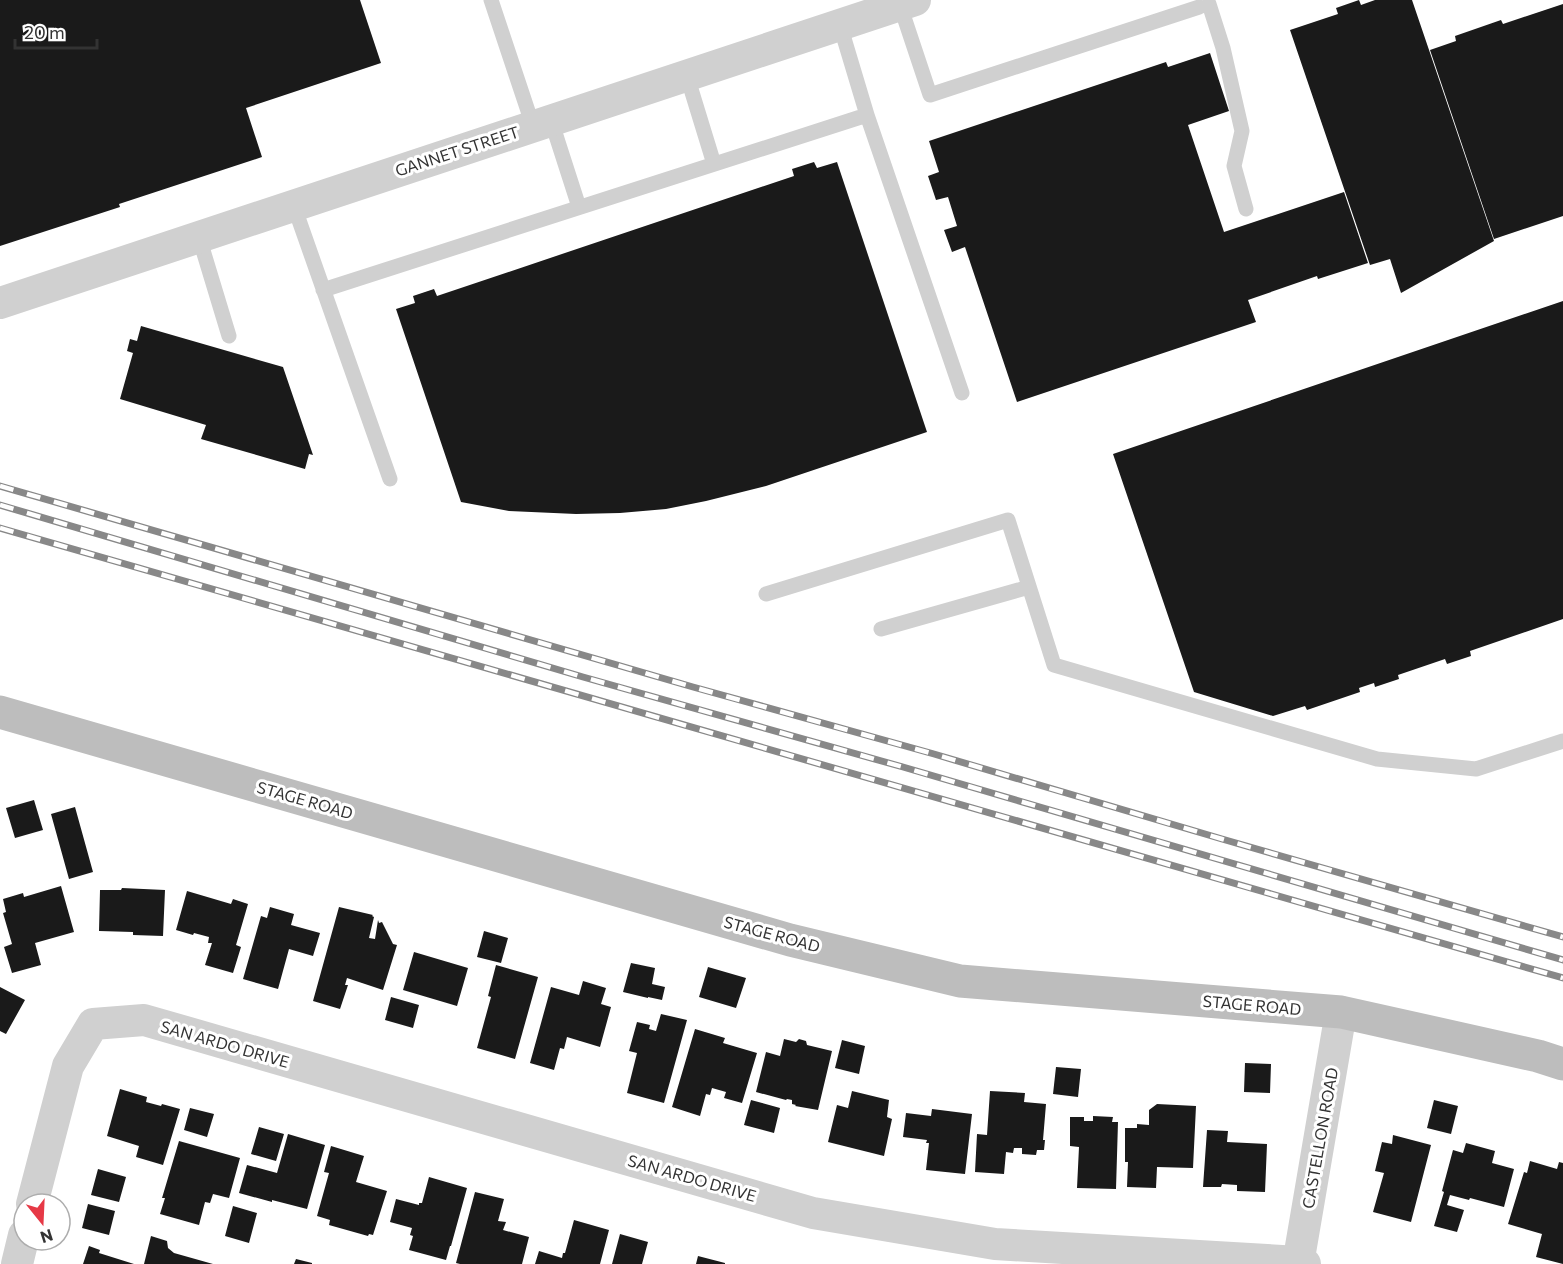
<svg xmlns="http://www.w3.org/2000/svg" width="1563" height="1264" font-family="Commissioner,sans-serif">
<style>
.building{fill:#1a1a1a}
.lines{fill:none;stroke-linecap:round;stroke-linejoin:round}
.service{stroke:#d0d0d0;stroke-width:15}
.minor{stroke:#d0d0d0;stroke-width:32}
.secondary{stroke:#bdbdbd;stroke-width:33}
.rail-casing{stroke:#888;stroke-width:7}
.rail{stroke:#fff;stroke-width:4.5;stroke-dasharray:14;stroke-linecap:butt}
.labels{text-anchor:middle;stroke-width:6;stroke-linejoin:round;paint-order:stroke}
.street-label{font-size:16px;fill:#333;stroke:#fff}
</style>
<rect width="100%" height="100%" fill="#fff"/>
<path class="building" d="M0 0H360L381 63 246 108 262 157 119 204 120 207 0 246Z
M1359 0 1361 5 1375 0H1412L1494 241 1401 293 1390 259 1370 265 1290 30 1338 14 1336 8Z
M1563 4V216L1494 239 1430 50 1456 41 1455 36 1501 20 1503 24Z
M1210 53 1229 111 1188 125 1224 232 1344 192 1368 263 1318 279 1317 276 1248 300 1256 322 1017 402 965 247 952 252 944 230 957 226 948 197 936 200 928 176 939 172 929 141 1166 62 1168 67Z
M814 162 817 168 837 162 927 432 766 486 706 501 666 509 620 513 576 514 509 511 461 502 396 309 415 303 413 296 434 289 437 296 794 176 792 169Z
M1563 301V619L1470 651 1471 656 1447 664 1445 659 1398 675 1399 679 1375 687 1374 683 1359 688 1360 692 1307 710 1305 706 1273 716 1194 692 1113 454Z
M141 326 283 367 313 455 309 454 305 469 201 439 206 425 120 399 133 353 127 351 130 339 137 341Z
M34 800 43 830 15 838 6 808Z
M75 807 93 872 69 879 51 814Z
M61 886 74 932 35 943 41 965 12 973 4 947 12 944 3 913 6 912 3 899 23 893 24 897Z
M122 888 165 890 163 936 133 935V932L99 931 100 890H121Z
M187 891 231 904 233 899 248 904 236 945 241 947 233 973 205 965 212 943H208L209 937 194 933 193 935 176 930Z
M270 907 294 914 291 925 320 933 313 956 289 949 278 989 243 979 261 916 267 918Z
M339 907 373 915 372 916 374 917 369 938 375 939 378 920 379 923 382 922 393 944 397 945 383 990 347 978 345 985H348L340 1009 313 1001Z
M484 931 508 938 501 963 477 957Z
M414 952 468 968 457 1006 403 990Z
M631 963 655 968 652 984 665 987 662 1000 648 997V998L623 992Z
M496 965 538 977 515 1059 477 1048 491 997 488 996Z
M708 967 746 978 736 1008 699 997Z
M583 981 606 988 601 1004 611 1007 600 1047 567 1037 564 1049 560 1048 554 1070 530 1063 551 987 579 995Z
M0 987 25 1000 6 1034 0 1031Z
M391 997 419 1005 413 1028 385 1020Z
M661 1014 687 1020 664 1103 627 1093 637 1053 629 1051 637 1022 650 1025 649 1029 656 1031Z
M695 1029 725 1038 723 1043 757 1053 742 1103 724 1098 726 1092 712 1088 710 1095 706 1094 700 1116 672 1107Z
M784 1039 796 1042 799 1039 806 1041 807 1045 832 1051 818 1110 795 1106 796 1105 792 1104V1100L787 1099 786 1100 756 1092 766 1052 780 1056Z
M842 1040 865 1046 859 1074 835 1068Z
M1245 1063 1271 1064 1270 1093 1244 1092Z
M1056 1067 1081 1069 1078 1097 1053 1094Z
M120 1089 147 1097 146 1102 161 1106 162 1104 180 1109 163 1165 136 1157 139 1146 107 1136Z
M852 1091 889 1100 887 1117 892 1119 884 1156 828 1142 837 1105 848 1108Z
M990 1091 1025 1093 1024 1102 1046 1104 1043 1140H1045L1044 1150H1037L1036 1155 1022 1154V1148H1014L1013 1153 1006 1152 1004 1174 975 1172 977 1134 987 1135Z
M751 1100 780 1108 774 1133 744 1125Z
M1434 1100 1458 1106 1451 1134 1427 1128Z
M1157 1104 1196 1106 1193 1168 1157 1167 1156 1188 1127 1187 1128 1162H1125V1128H1137V1124L1149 1125V1110Z
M190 1108 214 1114 207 1137 184 1130Z
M932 1109 972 1114 965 1174 926 1170 929 1143H926L927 1140 903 1137 906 1113 931 1116Z
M1093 1116 1113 1117 1112 1122H1118L1116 1189 1077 1188 1079 1147 1070 1146V1117H1084V1121H1093Z
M259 1127 284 1134 276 1161 251 1154Z
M1207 1130 1228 1131 1227 1142 1267 1144 1265 1192 1237 1191V1185L1222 1184 1221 1187H1203Z
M288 1134 325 1145 307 1209 272 1200V1202L239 1193 247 1165 277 1173Z
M1393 1135 1431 1145 1411 1222 1373 1212 1384 1173 1375 1171 1382 1142 1392 1144Z
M179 1141 240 1158 229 1198 213 1194 210 1203 205 1202 199 1225 160 1214 165 1198H162Z
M1466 1143 1495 1151 1492 1163 1514 1169 1504 1207 1470 1198 1469 1200 1450 1195 1447 1205 1464 1210 1457 1232 1434 1226 1444 1192 1442 1191 1453 1150 1463 1153Z
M331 1146 364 1156 356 1182 387 1191 373 1235 369 1234 368 1236 329 1225 330 1220 317 1216 329 1173 324 1172Z
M1530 1161 1557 1169 1559 1162 1563 1163V1264L1536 1257 1542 1234 1508 1224 1524 1172 1527 1173Z
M98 1169 126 1177 119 1202 91 1195Z
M429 1177 467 1188 451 1246H450L446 1260 409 1250 413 1236 410 1235 412 1228 390 1222 396 1199 419 1205V1203H422Z
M475 1192 504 1199 498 1221 506 1222 503 1230 529 1237 522 1264H460L456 1263Z
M88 1204 115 1211 109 1235 82 1228Z
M233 1206 257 1213 249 1243 225 1236Z
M574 1220 609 1230 600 1264H535L539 1251 562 1258 563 1253H565Z
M620 1234 648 1242 642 1264H612Z
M151 1236 167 1241 168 1248 174 1253 213 1264H144Z
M89 1246 100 1250 99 1253 134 1264H83Z
M698 1256 725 1263V1264H696Z
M296 1259 312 1263V1264H294Z"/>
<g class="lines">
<path class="service" d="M491 0 533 126
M1209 4 1223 48 1242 131 1234 166 1246 209
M900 5 930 95 1199 7
M687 76 714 164
M867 115 962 393
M551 120 579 207
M294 206 390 479
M199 237 229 336
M323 290 867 115 840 25
M766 594 1008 520 1054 665 1377 759 1476 769 1563 741
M881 629 1029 587"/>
<path class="minor" d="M0 303 915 0
M32 1204 68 1066 93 1024 144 1020 813 1213 995 1244 1299 1262 1305 1264
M17 1264 24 1235
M1298 1264 1341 1012"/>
<path class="secondary" d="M0 712 790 940 960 981 1341 1012 1538 1056 1563 1064"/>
<defs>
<path id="rail" d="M0 486 693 687 934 754 1222 839 1563 937
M0 505 583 677 903 767 1563 960
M0 528 1563 978"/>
</defs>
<use href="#rail" class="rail-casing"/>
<use href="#rail" class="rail"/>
</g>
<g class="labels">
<g class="street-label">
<text transform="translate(457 151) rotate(-18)" y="6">GANNET STREET</text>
<text transform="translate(305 800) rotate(16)" y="6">STAGE ROAD</text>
<text transform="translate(772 934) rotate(15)" y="6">STAGE ROAD</text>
<text transform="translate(1252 1005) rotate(5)" y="6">STAGE ROAD</text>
<text transform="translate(225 1044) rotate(16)" y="6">SAN ARDO DRIVE</text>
<text transform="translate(1320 1138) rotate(-80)" y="6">CASTELLON ROAD</text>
<text transform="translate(692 1178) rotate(16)" y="6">SAN ARDO DRIVE</text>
</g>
</g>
<g transform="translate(42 1222) rotate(162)"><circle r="28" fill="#ffffff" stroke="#adadad" stroke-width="1.5"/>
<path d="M0-4.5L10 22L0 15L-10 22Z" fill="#e63946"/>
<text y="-9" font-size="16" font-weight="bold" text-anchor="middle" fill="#333333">N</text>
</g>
<path d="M15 39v9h82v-9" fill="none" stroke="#333333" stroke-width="3"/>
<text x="24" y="39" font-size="18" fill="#333333" stroke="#ffffff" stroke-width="4.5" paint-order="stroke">20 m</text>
</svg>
